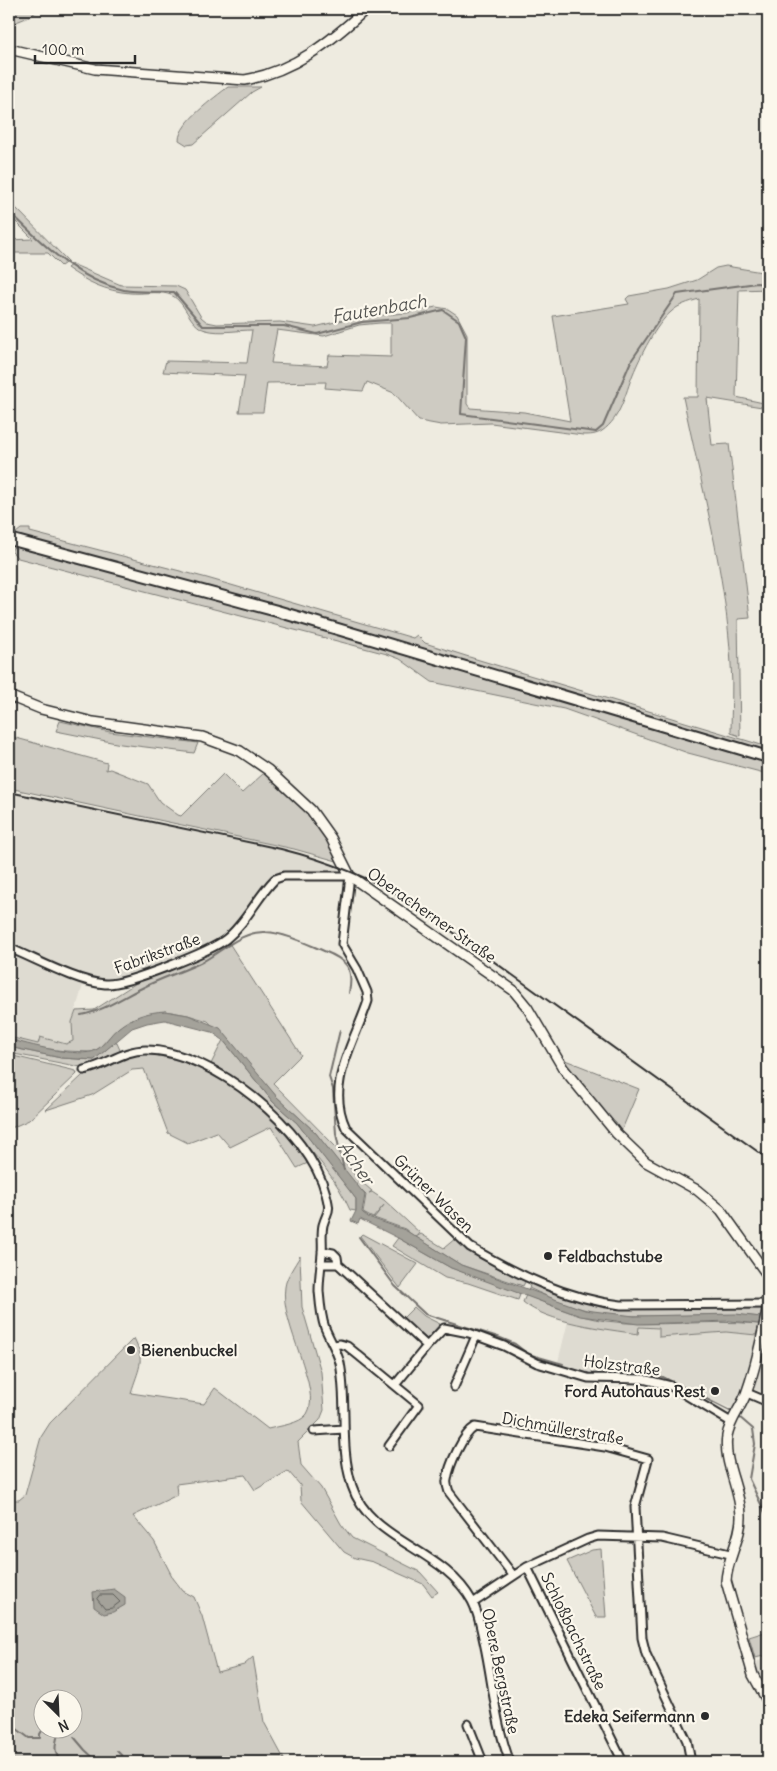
<svg xmlns="http://www.w3.org/2000/svg" width="777" height="1771" font-family="Delius,sans-serif">
<style>
.built{fill:#dedbd1}
.green{fill:#cecbc2;stroke:#7c7b76;fill-rule:evenodd}
.water{fill:#a4a29a;stroke:#74726e}
.lines{fill:none;stroke-linecap:round;stroke-linejoin:round}
.shore{stroke:#5b5b57;stroke-width:1}
.stream{stroke:#74726e;stroke-width:2}
.minor-casing{stroke:#2b2b2b;stroke-width:11}
.tertiary-casing{stroke:#2b2b2b;stroke-width:12}
.secondary-casing{stroke:#2b2b2b;stroke-width:14}
.minor{stroke:#fbf7ec;stroke-width:7}
.tertiary{stroke:#fbf7ec;stroke-width:9}
.secondary{stroke:#fbf7ec;stroke-width:10}
.rail{stroke:#2b2b2b;stroke-width:2}
.poi-dot{fill:#2b2b2b;stroke:#fbf7ec;stroke-width:2}
.labels{text-anchor:middle;stroke-width:4.5;stroke-linejoin:round;paint-order:stroke}
.street-label{font-size:16px;fill:#2b2b2b;stroke:#fbf7ec}
.poi-label{font-size:16px;font-weight:bold;fill:#2b2b2b;stroke:#fbf7ec;text-anchor:start}
.water-label{font-size:18px;font-style:italic;fill:#555552;stroke:#fbf7ec}
</style>
<rect width="100%" height="100%" fill="#eeebe0"/>
<filter id="ink" filterUnits="userSpaceOnUse"><feTurbulence type="fractalNoise" baseFrequency=".02" numOctaves="2"/><feDisplacementMap in="SourceGraphic" scale="10" xChannelSelector="R" yChannelSelector="G"/><feConvolveMatrix kernelMatrix="1 2 1 2 8 2 1 2 1" color-interpolation-filters="sRGB"/></filter>
<g filter="url(#ink)">
<path class="built" d="M9 793 292 852 338 868 339 880 286 881 281 883 271 891 243 929 229 943 105 981 86 975 72 1022 73 1041 66 1044 41 1037 38 1044 9 1037Z
M568 1321 637 1334 638 1327 659 1328V1337L726 1332 768 1337V1384L760 1391 742 1386 733 1409 706 1398 665 1376 648 1372 647 1377 607 1376 584 1374 557 1366Z
M768 1658V1695L758 1676 756 1662Z"/>
<path class="green" d="M9 9H39L31 16 9 25Z
M228 87H261L252 92 193 144 187 145 179 140C179 123 215 97 228 87Z
M9 201 15 207 68 261 61 266 48 253H9V240L33 239 9 215Z
M72 264 121 285 176 286 185 290 201 317 207 322 217 324 280 322 315 327 355 317 406 313 436 307 448 309 457 315 467 334V404L470 408 524 412 570 421 553 316 629 304 626 299 629 296 669 289 697 280 716 268 726 266 768 273V289L739 290 736 397 768 404V408L707 398 712 445 729 444 750 618 738 619 740 736 731 733C731 710 733 687 731 664 726 574 701 485 683 397H698L699 299C689 302 678 305 671 312 656 324 640 357 633 374 625 394 621 418 602 431 596 435 590 435 583 435L491 423 441 425 419 421 394 393 367 382 363 391 325 388 326 382 267 383 263 412H239L245 376 163 372 166 361 247 363 252 330C238 330 220 334 206 330 188 326 186 299 168 294 156 291 142 294 130 293 105 291 87 282 67 268ZM380 323H391V357L329 355 327 366 271 363 277 330 324 336 359 325Z
M21 529H30V532L207 578 413 638 417 635 425 643 466 656 768 747V754L20 538 16 533Z
M15 545 285 619 768 762V774L688 753 564 709 432 682 400 659 387 654 18 558 11 551Z
M60 721 110 732 198 743 194 753 121 744 56 731Z
M9 736 107 763 106 770 110 769 148 784 160 802 178 815 181 816 223 774 242 793 264 773C295 797 322 824 337 861L294 849 9 788Z
M229 943 301 1055 273 1083 335 1146 356 1177 372 1191 369 1193 372 1192 384 1200 420 1233 415 1237 405 1229 374 1218 384 1205 373 1218 363 1213 366 1195 352 1181 315 1132 277 1097 208 1021 188 1015 165 1011 119 1027 98 1049 92 1052 65 1051 34 1047 9 1039V1037L38 1044 40 1037 66 1044 73 1041 72 1022 76 1011 94 1010 144 978 194 961 218 947Z
M223 1040 273 1102 297 1123 351 1192 356 1199V1211L350 1210C325 1152 261 1099 211 1064Z
M116 1041 121 1052 86 1068 9 1053V1047L61 1058 94 1060Z
M145 1054C215 1061 268 1108 308 1163L297 1168 271 1127 230 1147 217 1132 188 1143 168 1133 144 1069 132 1070 92 1095 46 1110 83 1075 123 1055Z
M9 1055 76 1071 77 1074 29 1120 9 1129Z
M560 1058 639 1089 621 1132 616 1123 605 1116Z
M362 1234 418 1264 400 1288 360 1236Z
M421 1234 444 1248 456 1238 473 1254 527 1278 523 1286 461 1265 416 1237Z
M398 1238 451 1268 521 1292 518 1300 468 1283 445 1278 392 1246Z
M300 1256 302 1307 321 1372 324 1410 320 1420 298 1442 301 1465 321 1488 341 1524 352 1538 420 1572 438 1592 432 1596 423 1584 373 1562 355 1558 344 1552 301 1501 300 1485 288 1471 255 1490 245 1475 176 1484 177 1495 133 1516 154 1541 173 1578 183 1591 194 1597 202 1616 217 1672 244 1665 253 1657 264 1722 284 1759 282 1762H9V1500H19L25 1495 41 1437 50 1423 134 1338C146 1362 138 1369 131 1393L204 1404 215 1388 268 1429C279 1426 300 1424 307 1414 323 1390 279 1322 285 1287 286 1277 295 1265 300 1256ZM42 1698H72V1728H42Z
M532 1280 576 1298 616 1308H763L761 1317C711 1311 659 1320 609 1314 581 1311 554 1300 529 1288Z
M526 1295C552 1306 578 1317 606 1321 657 1328 708 1319 759 1324L756 1335 726 1332 659 1337V1328L639 1327 638 1334C606 1329 547 1323 523 1302Z
M414 1307 424 1316 440 1324 427 1339 402 1319Z
M601 1549 606 1617H596L567 1561 592 1550Z
M768 1631V1655L755 1658 749 1637Z"/>
<path class="water" d="M165 1011 188 1015 220 1028 277 1097 315 1132 365 1195 362 1212 368 1217 405 1230 461 1265 585 1310 634 1316 736 1314 761 1317 759 1324 730 1321 638 1324 580 1316 451 1268 398 1238 360 1219 358 1224 351 1221 356 1211V1199L297 1123 273 1102 223 1040 212 1032 165 1020 147 1023 132 1028 94 1060 61 1058 9 1047V1039C26 1044 81 1059 96 1050 105 1045 110 1034 118 1028 131 1017 148 1012 165 1011Z
M114 1589 125 1597V1605L113 1612 104 1614 94 1607 93 1592Z"/>
<g class="lines">
<path class="shore" d="M100 1595H113L120 1602 112 1608 105 1609 97 1599Z"/>
<path class="stream" d="M9 211C42 243 76 280 124 290 140 293 158 291 174 292L203 326H284L317 334 362 322 410 318 443 310 459 321 466 337 461 414 596 432 603 426 631 361 677 294 757 283 768 285
M81 1015C104 1011 124 996 146 986 164 977 184 971 202 962 221 952 243 930 266 932 285 933 307 944 324 951 347 960 354 968 349 993
M340 1030 329 1077 333 1089 336 1134 344 1170
M359 1237 395 1286 425 1314 498 1337 515 1344 528 1354 563 1364
M613 1373 622 1372
M648 1375 663 1377 734 1413
M738 1416 753 1429 755 1444 749 1479 768 1519
M768 1551 764 1580 768 1602
M9 1723 29 1738H40V1735
M54 1728 58 1734C55 1745 53 1754 62 1762
M40 1734 44 1728
M74 1737 85 1750 98 1762
M117 1751 128 1762"/>
<defs>
<path id="minor" d="M9 948C36 959 77 982 105 984 124 986 211 951 226 939 246 923 257 897 275 879L284 876H350L342 944 357 969 367 992 368 1001C354 1044 325 1084 346 1128L470 1247C516 1274 567 1299 621 1305L768 1304
M84 1070C106 1066 122 1050 146 1050 212 1050 310 1130 326 1194 331 1214 328 1208 323 1225 321 1234 323 1244 322 1253 321 1266 319 1279 319 1291 320 1303 321 1317 325 1328 330 1340 337 1351 340 1363 348 1404 339 1446 352 1486 370 1542 443 1548 472 1601 479 1614 481 1629 484 1642 493 1682 495 1724 510 1762
M322 1251 333 1253 337 1257 338 1264 427 1346 444 1328 469 1333 504 1346 537 1363 588 1378 643 1379 671 1386 731 1422
M321 1264H338
M334 1345 340 1344 347 1346 419 1405 389 1446
M395 1385 427 1346
M454 1387 476 1336
M747 1393 768 1402
M314 1431 344 1429
M513 1575 449 1492C448 1489 446 1484 447 1480 449 1465 463 1434 475 1427L605 1447 648 1459 635 1507 642 1638 646 1654 687 1741 691 1762
M473 1603 527 1567
M468 1724 483 1762
M623 1762 527 1567 588 1539 598 1536 662 1538 730 1554"/>
<path id="tertiary" d="M9 49 95 69 245 80C294 71 330 42 366 9
M9 696 41 709 93 722 202 737 240 751 268 770 311 810 331 838 350 876 513 990 527 1007 563 1068 616 1133 646 1162 697 1190 721 1210 768 1276
M768 1305C763 1333 757 1363 747 1391 742 1407 730 1419 727 1436 723 1463 740 1488 741 1515 742 1537 727 1558 726 1581L753 1675 768 1702"/>
<path id="secondary" d="M9 539 277 611 768 757"/>
</defs>
<use href="#minor" class="minor-casing"/>
<use href="#tertiary" class="tertiary-casing"/>
<use href="#secondary" class="secondary-casing"/>
<use href="#minor" class="minor"/>
<use href="#tertiary" class="tertiary"/>
<use href="#secondary" class="secondary"/>
<path class="rail" d="M9 792 281 849C329 861 372 878 414 904L768 1159"/>
</g>
</g>
<g class="poi-dot">
<circle cx="548" cy="1256" r="5"/>
<circle cx="131" cy="1350" r="5"/>
<circle cx="715" cy="1391" r="5"/>
<circle cx="705" cy="1716" r="5"/>
</g>
<g class="labels">
<g class="street-label">
<text transform="translate(432 915) rotate(35)" y="6">Oberacherner Straße</text>
<text transform="translate(157 953) rotate(-20)" y="6">Fabrikstraße</text>
<text transform="translate(434 1193) rotate(44)" y="6">Grüner Wasen</text>
<text transform="translate(622 1365) rotate(7)" y="6">Holzstraße</text>
<text transform="translate(563 1428) rotate(10)" y="6">Dichmüllerstraße</text>
<text transform="translate(574 1631) rotate(64)" y="6">Schloßbachstraße</text>
<text transform="translate(501 1671) rotate(78)" y="6">Obere Bergstraße</text>
</g>
<g class="poi-label">
<text x="558" y="1262">Feldbachstube</text>
<text x="141" y="1356">Bienenbuckel</text>
<text x="705" y="1397" text-anchor="end">Ford Autohaus Rest</text>
<text x="695" y="1722" text-anchor="end">Edeka Seifermann</text>
</g>
<g class="water-label">
<text transform="translate(379 309) rotate(-10)" y="6">Fautenbach</text>
<text transform="translate(356 1163) rotate(56)" y="6">Acher</text>
</g>
</g>
<rect width="777" height="1771" fill="none" stroke="#fbf7ec" stroke-width="30"/>
<rect x="15" y="15" width="747" height="1741" fill="none" stroke="#2b2b2b" stroke-width="2" filter="url(#ink)"/>
<g transform="translate(58 1714) rotate(156)"><circle r="24" fill="#fbf7ec" stroke="#a8a59f"/>
<path d="M0-4L9 19L0 12L-9 19Z" fill="#2b2b2b"/>
<text y="-8" font-size="14" font-weight="bold" text-anchor="middle" fill="#2b2b2b">N</text>
</g>
<path d="M35 55v8h100v-8" fill="none" stroke="#2b2b2b" stroke-width="2.5"/>
<text x="42" y="55" font-size="15" fill="#2b2b2b" stroke="#fbf7ec" stroke-width="4" paint-order="stroke">100 m</text>
</svg>
